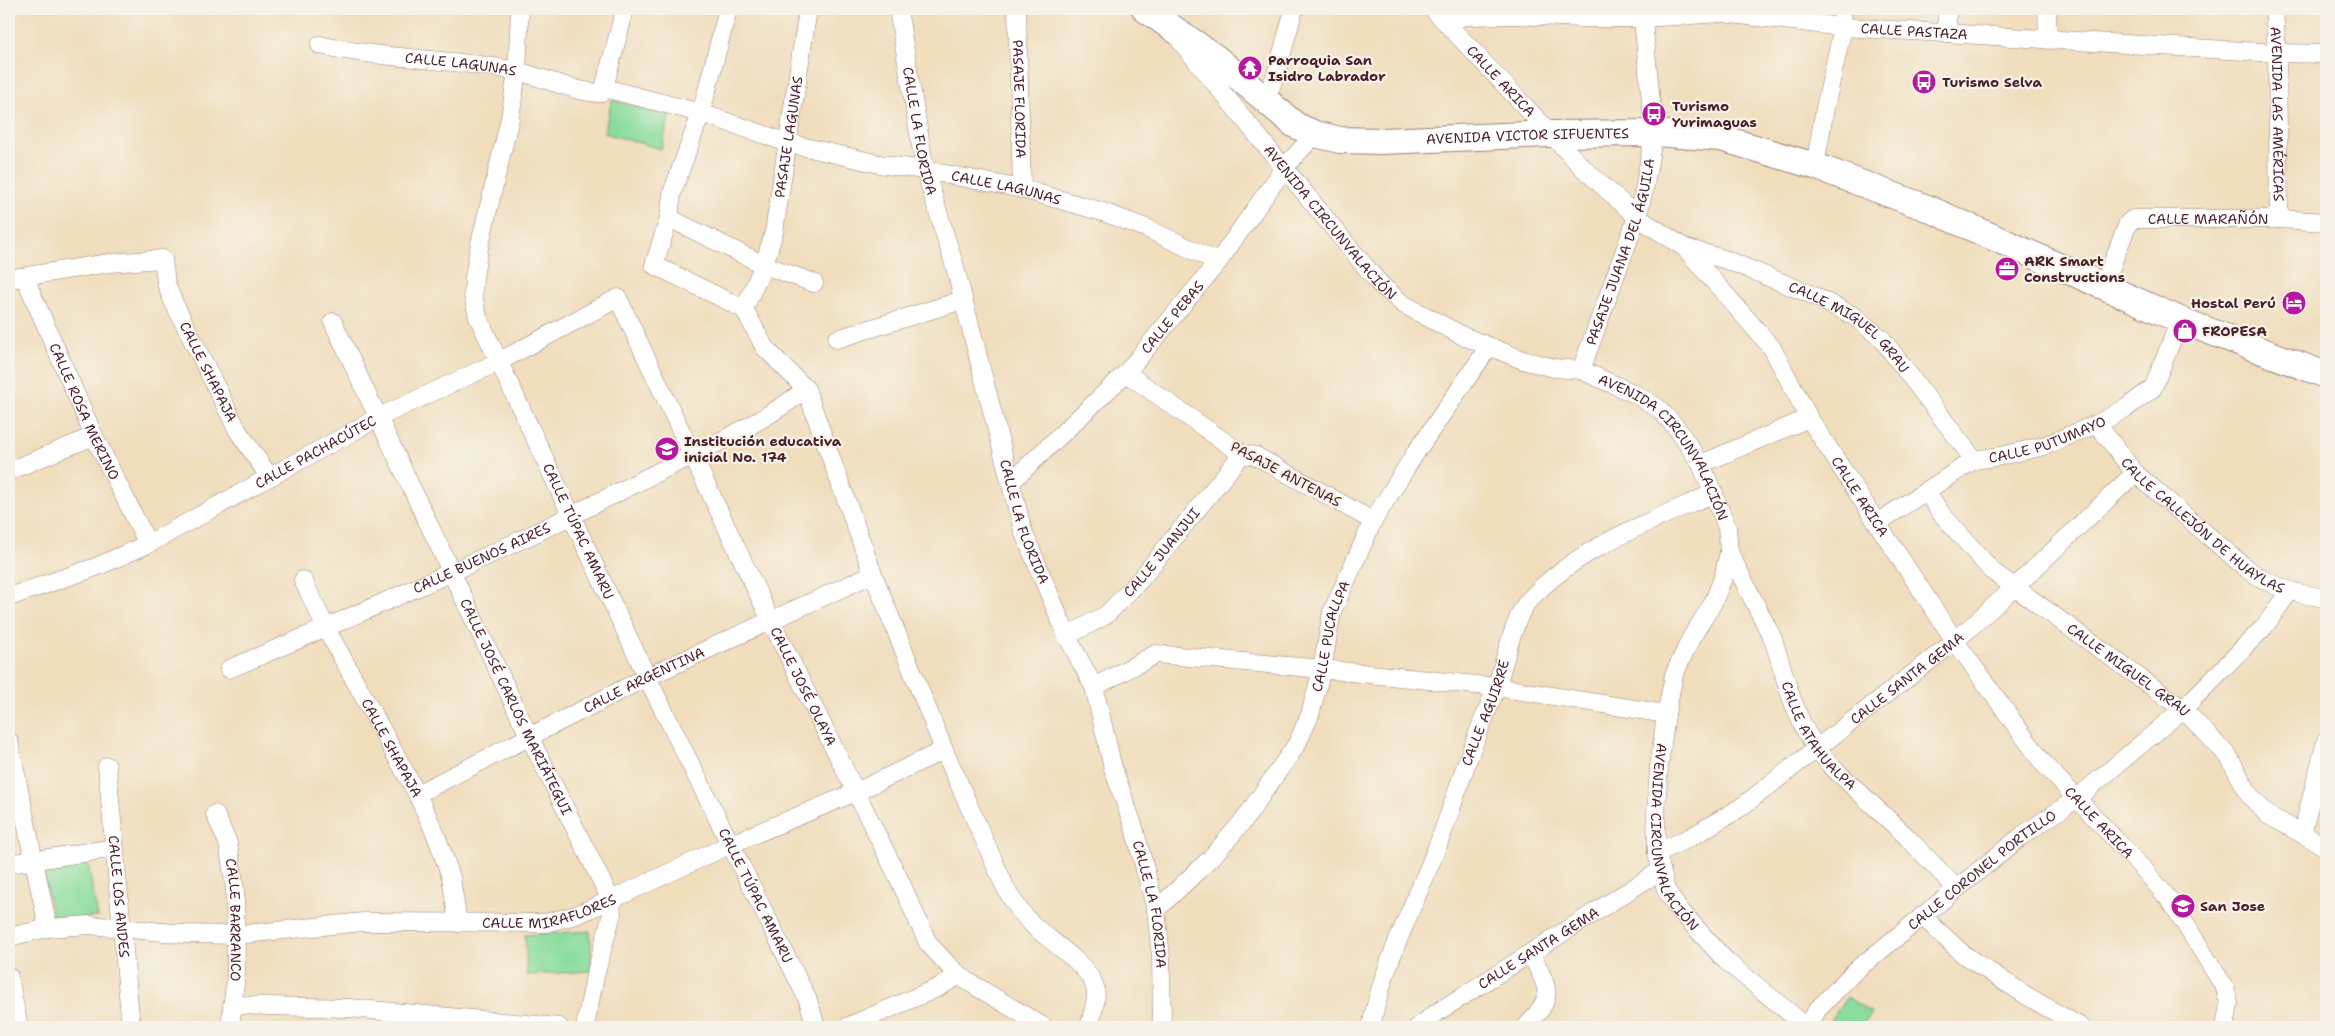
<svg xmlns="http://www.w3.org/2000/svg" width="2335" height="1036" font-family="'Shantell Sans',sans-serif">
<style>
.green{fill:#8add9e;stroke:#6a7e64}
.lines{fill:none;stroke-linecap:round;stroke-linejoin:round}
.minor-casing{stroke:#9d7e74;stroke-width:19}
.highway-casing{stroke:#9d7e74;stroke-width:28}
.minor{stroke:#fff;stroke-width:18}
.highway{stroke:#fff;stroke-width:26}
.labels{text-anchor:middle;stroke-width:4.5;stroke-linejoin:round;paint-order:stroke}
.street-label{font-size:14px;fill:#4a1f2b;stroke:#f7f3e8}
.poi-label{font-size:14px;font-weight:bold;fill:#4a1f2b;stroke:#f7f3e8;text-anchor:start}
</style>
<rect width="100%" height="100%" fill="#f7f3e8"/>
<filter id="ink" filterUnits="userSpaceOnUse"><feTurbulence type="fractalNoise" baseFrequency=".02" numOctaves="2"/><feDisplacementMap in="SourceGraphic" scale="10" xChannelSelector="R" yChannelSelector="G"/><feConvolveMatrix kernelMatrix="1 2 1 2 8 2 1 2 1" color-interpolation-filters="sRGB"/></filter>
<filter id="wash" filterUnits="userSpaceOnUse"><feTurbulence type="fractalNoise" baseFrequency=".0096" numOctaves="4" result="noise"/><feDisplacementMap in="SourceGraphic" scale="20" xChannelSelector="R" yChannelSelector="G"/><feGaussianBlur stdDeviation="1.12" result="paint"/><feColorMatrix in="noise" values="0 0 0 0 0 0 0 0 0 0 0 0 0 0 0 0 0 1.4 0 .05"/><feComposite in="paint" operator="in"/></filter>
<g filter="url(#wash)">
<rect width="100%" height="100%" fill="#f0debd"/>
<path class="green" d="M1754 9H1830L1831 15Z
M612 100 670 115 661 149 604 133Z
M87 860 98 917 53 920 42 865Z
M590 931 592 971 527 975 525 935Z
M1847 997 1871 1013 1861 1027H1826Z"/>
</g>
<g filter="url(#ink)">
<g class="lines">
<defs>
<g id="minor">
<path id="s1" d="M520 9 517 71 510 118 479 248 474 277 473 296 478 317 647 677 808 1000 816 1027"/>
<path d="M728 9 701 113 672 193 669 218 654 265 744 309"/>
<path id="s2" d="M898 9 925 170 955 267 1023 531 1067 636 1094 687 1113 768 1134 828 1156 910 1161 957 1162 1027"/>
<path id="s3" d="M1017 9 1022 189"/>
<path id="s4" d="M1433 9 1582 167 1637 217 1685 248 1772 348 1809 418 1877 523 1955 641 2043 763 2146 872 2172 903 2225 988 2229 1004 2225 1027"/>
<path d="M1947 9V33"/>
<path d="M2047 9 2048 40"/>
<path id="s5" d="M2274 9 2277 53 2279 219"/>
<path id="s6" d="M1445 21 1466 16 1514 15 1582 18H1643L1723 13 1843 27 2277 53 2326 54"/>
<path id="s7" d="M1181 42 1353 252 1381 285 1403 304 1463 336 1523 360 1554 368 1581 370 1635 394 1659 409 1676 427 1701 464 1727 527 1729 552 1723 578 1713 603 1691 638 1674 675 1666 714 1659 767 1656 812 1657 853 1666 890 1677 907 1726 961 1807 1027"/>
<path id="s8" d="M320 45C385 60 452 58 516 71 539 76 580 94 601 93L604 88 625 9"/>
<path id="s9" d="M604 88 701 113 788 143 879 164 925 170 1022 189 1103 212 1146 228 1218 262"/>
<path d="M1265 100 1276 75 1294 9"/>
<path d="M1815 166 1825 108 1843 27 1842 9"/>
<path d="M669 218 764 265 814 283"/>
<path id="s10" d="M1685 248 1727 260 1810 294 1854 316 1882 339 1974 460"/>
<path id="s11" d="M25 278 94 436 148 544"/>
<path id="s12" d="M9 279 109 263 163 259 166 283 173 301 238 431 269 476"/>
<path id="s13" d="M2104 285 2128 223 2133 219H2279L2326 222"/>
<path d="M744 309 765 348 806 389 873 574 944 750 1006 889C1014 903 1022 915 1034 926 1051 942 1083 961 1093 982 1100 995 1092 1014 1089 1027"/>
<path id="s14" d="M744 309 764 265 774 232 808 9"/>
<path id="s15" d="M333 322 529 736 611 900 612 914 595 976 585 1027"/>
<path d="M837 339 963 300"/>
<path id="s16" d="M1581 370 1637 217 1644 190 1654 133 1642 9"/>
<path d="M1126 373 1242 454 1256 456 1373 521"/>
<path id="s17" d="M2097 424 2135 473 2247 569C2276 589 2292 593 2326 598"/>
<path d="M1701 464 1809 418"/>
<path d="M9 471 94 436"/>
<path id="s18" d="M1011 482 1126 373 1218 262 1285 167 1315 134"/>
<path id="s19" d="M1927 492 1940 512 1992 571 2183 709 2229 757 2250 796 2268 815 2326 847"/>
<path id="s20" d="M1877 523 1974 460 2001 456 2044 446 2097 424 2126 408 2153 388 2180 320"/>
<path id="s21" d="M1729 552 1773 639 1791 697 1803 726 1817 749 1831 766 1906 836 1956 888"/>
<path id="s22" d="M303 580 326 628 417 794 436 835 451 877 458 923"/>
<path id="s23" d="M9 597 96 567 148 544 379 417 498 362 618 298 771 621 900 881 928 943 949 966 967 981 1044 1027"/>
<path id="s24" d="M1067 636 1106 615 1139 581 1242 454"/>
<path id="s25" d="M229 669C371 609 511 548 648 477 698 452 762 424 806 389"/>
<path d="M1094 687 1156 654 1322 669 1496 687 1666 714"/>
<path d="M9 741 48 928"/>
<path id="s26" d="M107 766 131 1027"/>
<path id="s27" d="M417 794 647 677 873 574"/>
<path id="s28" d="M215 814 228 843 235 889 236 974 230 1027"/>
<path d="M2302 834 2326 741"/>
<path id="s29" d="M1657 853 1691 837 1740 808 1955 641 2015 587 2135 473"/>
<path d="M9 864 115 848"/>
<path id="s30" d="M1156 910 1211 858 1244 820 1297 744 1310 715 1322 669 1332 612 1373 521 1416 452 1488 348"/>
<path d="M1922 916 1964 955 2027 996 2081 1027"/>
<path id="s31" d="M9 937 48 928 89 925 185 934 236 935 363 922 545 923 576 915 611 900 731 844 856 792 944 750"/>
<path d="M9 977 19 1027"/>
<path d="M232 1005 349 1008 559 1027"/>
<path d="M847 1027 937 988 960 975"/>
<path id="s32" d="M1371 1027C1383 963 1414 907 1437 847 1450 815 1459 783 1471 751 1479 730 1488 709 1496 688 1504 665 1514 616 1529 600 1578 547 1650 522 1714 493"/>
<path id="s33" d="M1418 1027 1436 1013 1660 871"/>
<path d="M1526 1027C1556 994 1549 991 1531 954"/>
<path id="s34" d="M1808 1027 1817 1010 1855 971 2023 835 2076 799 2183 709 2264 627 2289 592"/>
</g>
<g id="highway">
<path id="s35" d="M1145 9 1216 58 1295 125 1315 134 1340 140 1382 141 1549 134 1654 133 1721 138 1815 166 1927 208 2180 320 2326 375"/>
</g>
</defs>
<use href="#minor" class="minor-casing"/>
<use href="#highway" class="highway-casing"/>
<use href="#minor" class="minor"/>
<use href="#highway" class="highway"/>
</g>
</g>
<defs>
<symbol id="temple-disc" viewBox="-11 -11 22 22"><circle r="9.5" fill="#b5179e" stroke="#f7f3e8"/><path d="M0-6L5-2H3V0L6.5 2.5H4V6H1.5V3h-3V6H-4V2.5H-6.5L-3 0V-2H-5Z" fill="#fff"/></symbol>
<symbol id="bus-disc" viewBox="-11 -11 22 22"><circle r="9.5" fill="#b5179e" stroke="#f7f3e8"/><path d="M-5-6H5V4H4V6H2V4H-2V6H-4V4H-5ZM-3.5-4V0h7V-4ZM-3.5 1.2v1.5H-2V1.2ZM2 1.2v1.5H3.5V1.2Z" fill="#fff"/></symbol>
<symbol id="office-disc" viewBox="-11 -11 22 22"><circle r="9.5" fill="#b5179e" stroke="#f7f3e8"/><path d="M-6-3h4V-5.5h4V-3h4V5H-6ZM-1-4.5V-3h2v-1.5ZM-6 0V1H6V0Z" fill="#fff"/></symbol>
<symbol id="hotel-disc" viewBox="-11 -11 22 22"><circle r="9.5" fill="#b5179e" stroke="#f7f3e8"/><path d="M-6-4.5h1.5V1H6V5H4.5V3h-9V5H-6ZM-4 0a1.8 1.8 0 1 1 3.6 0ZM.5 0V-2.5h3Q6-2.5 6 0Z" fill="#fff"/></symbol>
<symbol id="shop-disc" viewBox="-11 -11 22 22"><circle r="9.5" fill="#b5179e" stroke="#f7f3e8"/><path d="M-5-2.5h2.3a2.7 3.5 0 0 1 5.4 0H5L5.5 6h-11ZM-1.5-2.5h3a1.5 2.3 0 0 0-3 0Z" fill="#fff"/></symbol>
<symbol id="school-disc" viewBox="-11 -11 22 22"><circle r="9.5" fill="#b5179e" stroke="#f7f3e8"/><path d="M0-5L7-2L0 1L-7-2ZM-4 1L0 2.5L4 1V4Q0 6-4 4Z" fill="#fff"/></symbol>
</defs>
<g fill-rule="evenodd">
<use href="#temple-disc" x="1236" y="54" width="28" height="28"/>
<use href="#bus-disc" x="1910" y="68" width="28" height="28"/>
<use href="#bus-disc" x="1640" y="100" width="28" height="28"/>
<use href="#office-disc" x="1993" y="255" width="28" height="28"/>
<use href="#hotel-disc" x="2280" y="289" width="28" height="28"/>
<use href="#shop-disc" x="2171" y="317" width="28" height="28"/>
<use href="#school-disc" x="653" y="435" width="28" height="28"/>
<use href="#school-disc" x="2169" y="892" width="28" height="28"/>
</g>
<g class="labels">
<g class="street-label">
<text dy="5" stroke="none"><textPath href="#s6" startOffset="471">CALLE PASTAZA</textPath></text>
<text dy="5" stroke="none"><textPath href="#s8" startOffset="142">CALLE LAGUNAS</textPath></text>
<text dy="5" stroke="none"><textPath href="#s4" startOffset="99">CALLE ARICA</textPath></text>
<text dy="5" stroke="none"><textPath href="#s3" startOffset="90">PASAJE FLORIDA</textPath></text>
<text dy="5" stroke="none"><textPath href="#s5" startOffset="105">AVENIDA LAS AMÉRICAS</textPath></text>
<text dy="5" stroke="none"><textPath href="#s2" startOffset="124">CALLE LA FLORIDA</textPath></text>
<text dy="5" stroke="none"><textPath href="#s35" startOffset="425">AVENIDA VICTOR SIFUENTES</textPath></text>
<text dy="5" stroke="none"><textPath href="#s14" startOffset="179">PASAJE LAGUNAS</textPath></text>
<text dy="5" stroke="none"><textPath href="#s9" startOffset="415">CALLE LAGUNAS</textPath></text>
<text dy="5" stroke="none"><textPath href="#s13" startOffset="148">CALLE MARAÑÓN</textPath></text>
<text dy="5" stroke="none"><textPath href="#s7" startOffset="234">AVENIDA CIRCUNVALACIÓN</textPath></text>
<text dy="5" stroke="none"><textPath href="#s16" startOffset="125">PASAJE JUANA DEL ÁGUILA</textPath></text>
<text dy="5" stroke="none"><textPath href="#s18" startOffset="231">CALLE PEBAS</textPath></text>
<text dy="5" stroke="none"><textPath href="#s10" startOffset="185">CALLE MIGUEL GRAU</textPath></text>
<text dy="5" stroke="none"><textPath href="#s12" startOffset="278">CALLE SHAPAJA</textPath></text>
<text dy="5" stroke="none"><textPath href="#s11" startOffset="146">CALLE ROSA MERINO</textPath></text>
<text dy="5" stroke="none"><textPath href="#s20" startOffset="192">CALLE PUTUMAYO</textPath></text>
<text dy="5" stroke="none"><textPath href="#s7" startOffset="654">AVENIDA CIRCUNVALACIÓN</textPath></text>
<text dy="5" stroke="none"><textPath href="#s23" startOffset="340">CALLE PACHACÚTEC</textPath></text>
<text transform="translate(1286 474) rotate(28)" y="5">PASAJE ANTENAS</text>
<text dy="5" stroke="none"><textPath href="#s4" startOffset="654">CALLE ARICA</textPath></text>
<text dy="5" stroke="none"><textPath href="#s2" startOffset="529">CALLE LA FLORIDA</textPath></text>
<text dy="5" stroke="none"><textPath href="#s17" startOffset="148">CALLE CALLEJÓN DE HUAYLAS</textPath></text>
<text dy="5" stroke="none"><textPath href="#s1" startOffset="550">CALLE TÚPAC AMARU</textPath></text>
<text dy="5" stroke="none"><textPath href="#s24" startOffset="128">CALLE JUANJUI</textPath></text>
<text dy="5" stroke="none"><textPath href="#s25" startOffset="276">CALLE BUENOS AIRES</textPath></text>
<text dy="5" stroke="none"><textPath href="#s30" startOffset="332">CALLE PUCALLPA</textPath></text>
<text dy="5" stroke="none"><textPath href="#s19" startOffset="271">CALLE MIGUEL GRAU</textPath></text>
<text dy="5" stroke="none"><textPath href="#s29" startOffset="306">CALLE SANTA GEMA</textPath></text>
<text dy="5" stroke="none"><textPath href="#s27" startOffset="254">CALLE ARGENTINA</textPath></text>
<text dy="5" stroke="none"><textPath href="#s23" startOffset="1110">CALLE JOSÉ OLAYA</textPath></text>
<text dy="5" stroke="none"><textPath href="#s15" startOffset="426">CALLE JOSÉ CARLOS MARIÁTEGUI</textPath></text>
<text dy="5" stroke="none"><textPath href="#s32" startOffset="335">CALLE AGUIRRE</textPath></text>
<text dy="5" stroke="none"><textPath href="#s21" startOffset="206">CALLE ATAHUALPA</textPath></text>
<text dy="5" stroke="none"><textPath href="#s22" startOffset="190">CALLE SHAPAJA</textPath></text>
<text dy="5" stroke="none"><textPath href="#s4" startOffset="1059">CALLE ARICA</textPath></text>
<text dy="5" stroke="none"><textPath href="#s7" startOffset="1089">AVENIDA CIRCUNVALACIÓN</textPath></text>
<text dy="5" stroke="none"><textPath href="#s34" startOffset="236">CALLE CORONEL PORTILLO</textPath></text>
<text dy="5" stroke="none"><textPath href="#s1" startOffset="955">CALLE TÚPAC AMARU</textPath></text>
<text dy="5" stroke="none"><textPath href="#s26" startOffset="131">CALLE LOS ANDES</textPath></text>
<text dy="5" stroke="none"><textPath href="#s2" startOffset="934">CALLE LA FLORIDA</textPath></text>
<text dy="5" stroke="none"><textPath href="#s31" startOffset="544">CALLE MIRAFLORES</textPath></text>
<text dy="5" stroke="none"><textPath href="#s28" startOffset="109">CALLE BARRANCO</textPath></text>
<text dy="5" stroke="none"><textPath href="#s33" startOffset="144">CALLE SANTA GEMA</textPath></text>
</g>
<g class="poi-label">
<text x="1268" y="65">Parroquia San<tspan x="1268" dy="16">Isidro Labrador</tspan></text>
<text x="1942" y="87">Turismo Selva</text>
<text x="1672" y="111">Turismo<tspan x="1672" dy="16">Yurimaguas</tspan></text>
<text x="2024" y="266">ARK Smart<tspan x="2024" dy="16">Constructions</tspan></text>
<text x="2276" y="308" text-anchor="end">Hostal Perú</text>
<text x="2202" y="336">FROPESA</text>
<text x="684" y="446">Institución educativa<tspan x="684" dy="16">inicial No. 174</tspan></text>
<text x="2200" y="911">San Jose</text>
</g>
</g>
<rect width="2335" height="1036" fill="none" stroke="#f7f3e8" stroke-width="30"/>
</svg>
